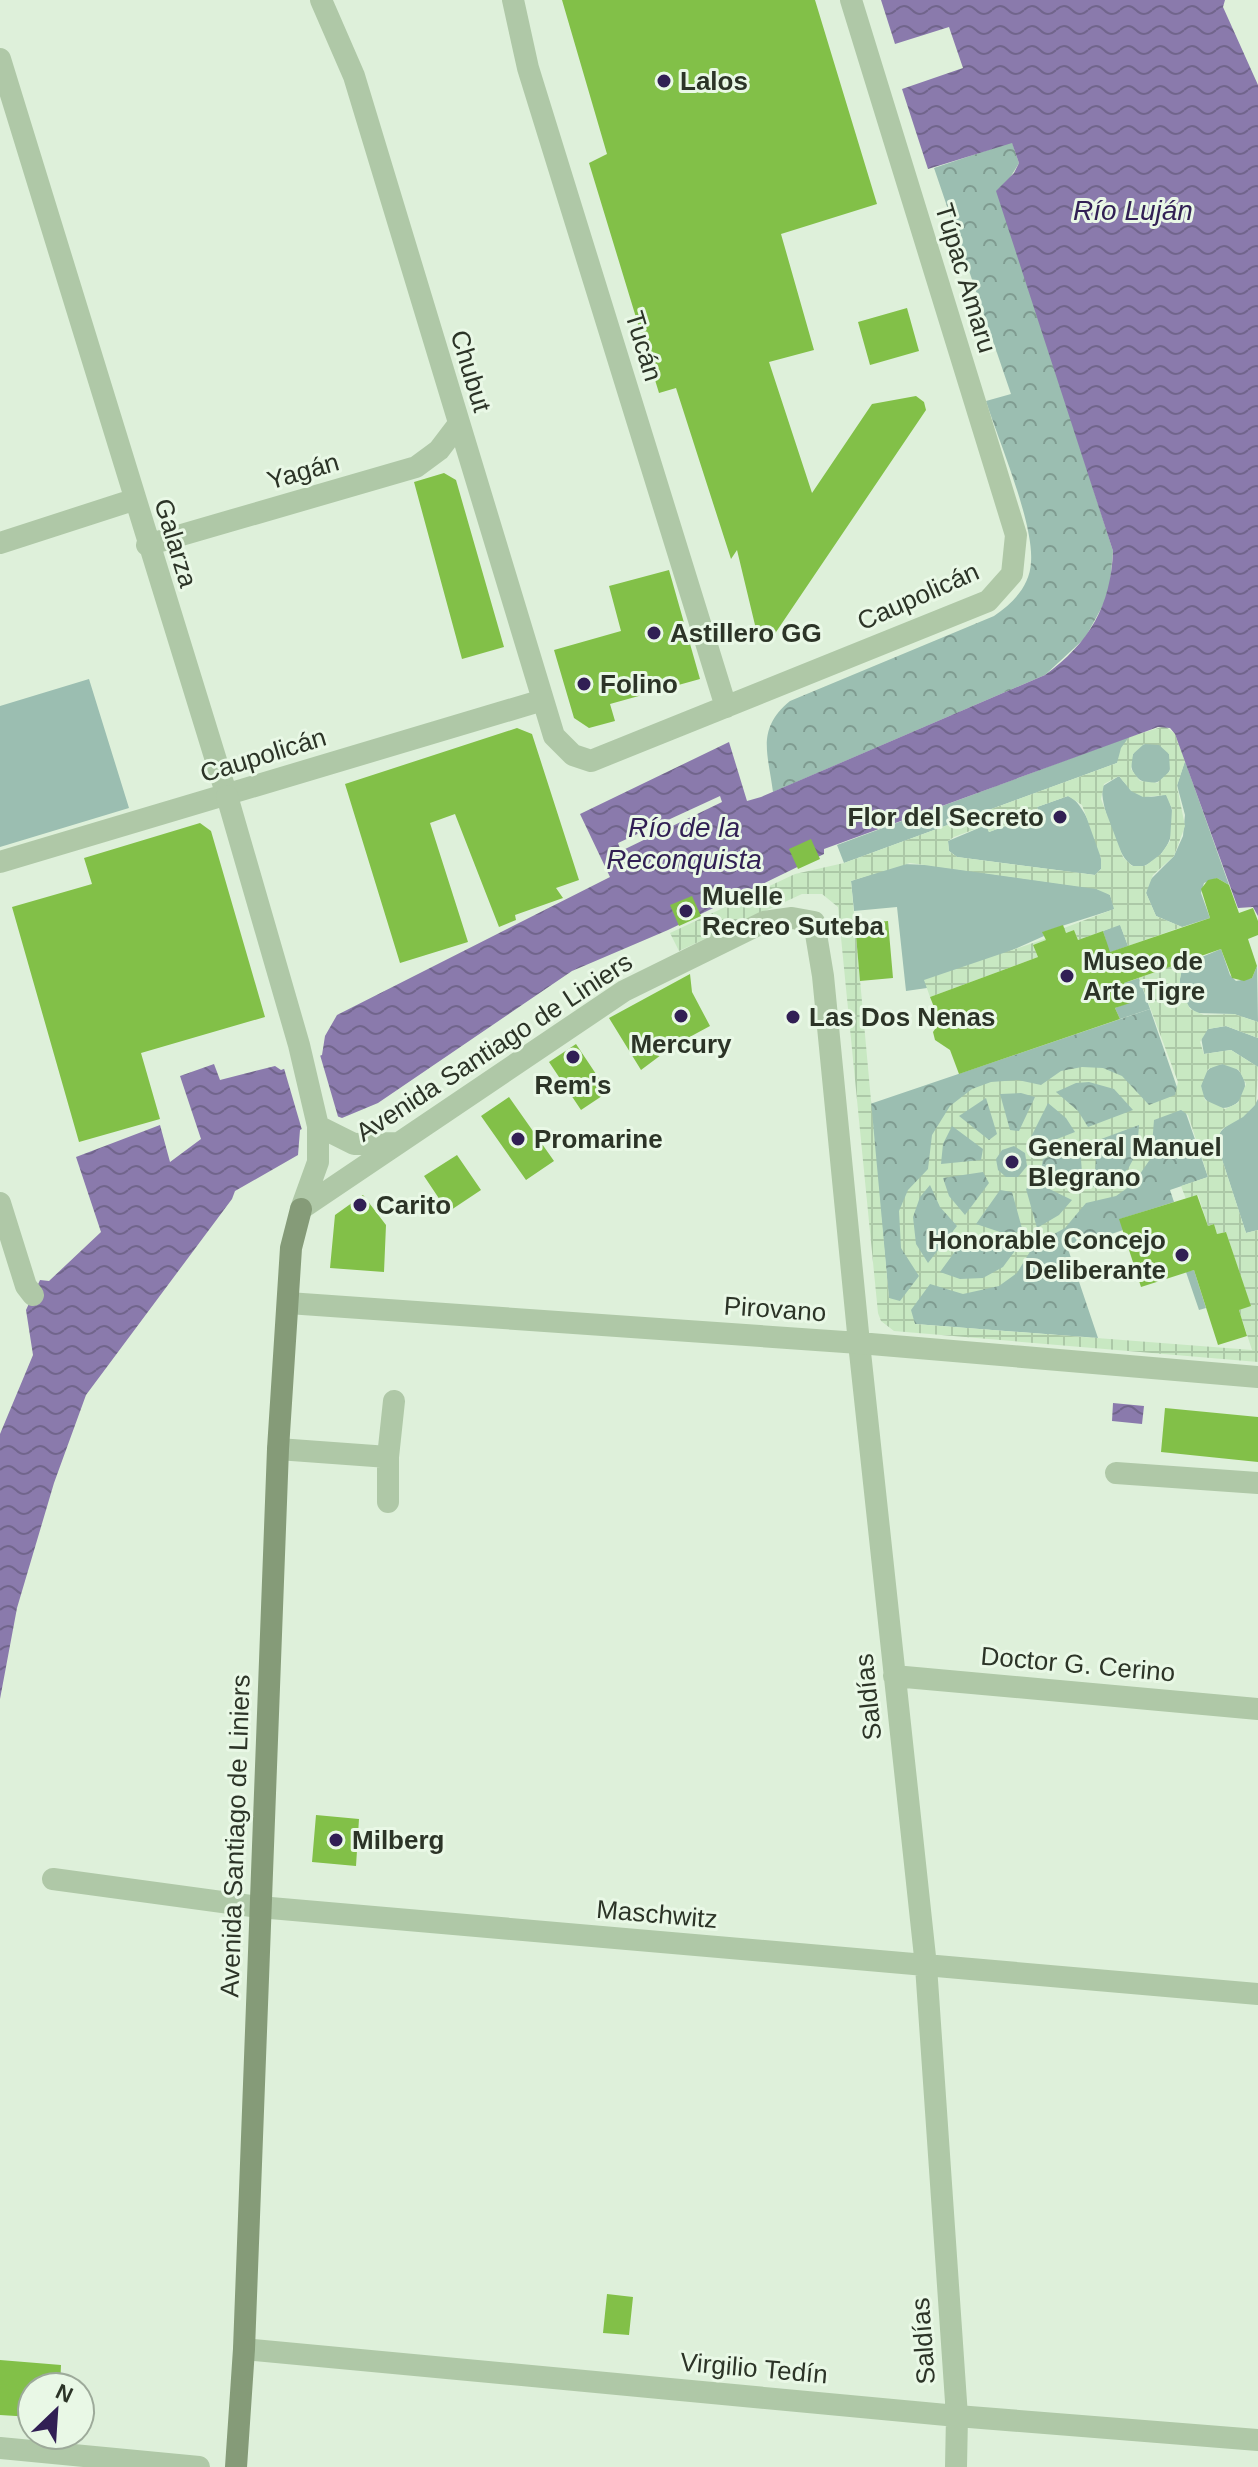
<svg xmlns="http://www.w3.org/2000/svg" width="1258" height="2467" font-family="Arial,sans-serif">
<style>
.green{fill:#9bbeb1}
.park{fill:url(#park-crowns)}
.plaza{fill:url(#plaza-grid);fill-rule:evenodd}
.water{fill:url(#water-waves)}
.pier{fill:#def0da}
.building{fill:#82c048}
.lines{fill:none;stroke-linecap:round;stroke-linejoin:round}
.minor{stroke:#afc8a7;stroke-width:22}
.tertiary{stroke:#afc8a7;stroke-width:22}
.secondary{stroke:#859b78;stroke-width:22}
.poi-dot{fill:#311f54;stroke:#e9f8e6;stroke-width:3}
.labels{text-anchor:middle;stroke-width:6;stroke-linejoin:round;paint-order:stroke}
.poi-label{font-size:26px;font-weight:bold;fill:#2c3427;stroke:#e9f8e6;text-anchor:start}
.street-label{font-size:26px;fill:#2c3427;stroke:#e9f8e6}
.water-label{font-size:28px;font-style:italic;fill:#311f54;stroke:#e9f8e6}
</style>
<defs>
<pattern id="park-crowns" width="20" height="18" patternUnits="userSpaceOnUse" patternTransform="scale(2)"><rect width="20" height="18" fill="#9bbeb1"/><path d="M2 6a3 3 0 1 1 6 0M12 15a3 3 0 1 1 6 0" fill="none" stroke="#7f9b90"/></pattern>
<pattern id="plaza-grid" width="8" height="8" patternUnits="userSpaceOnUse" patternTransform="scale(2)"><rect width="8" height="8" fill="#c8e8c2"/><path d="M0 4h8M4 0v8" fill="none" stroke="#acc8a7"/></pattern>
<pattern id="water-waves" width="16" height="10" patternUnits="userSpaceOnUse" patternTransform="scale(2)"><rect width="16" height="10" fill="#8a7aac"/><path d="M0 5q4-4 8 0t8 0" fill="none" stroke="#71658c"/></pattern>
</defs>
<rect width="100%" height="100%" fill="#def0da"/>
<path class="green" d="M89 679 129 808 0 847V706Z
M1131 736 1117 763 844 863 837 845Z
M1131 763a20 20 0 1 1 40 0a20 20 0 1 1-40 0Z
M1185 761 1229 885 1217 878 1204 883 1201 893 1210 918 1182 927 1156 916 1146 893 1149 881 1174 856 1183 836 1185 815 1177 785Z
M1119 776C1133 794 1144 801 1166 794 1181 821 1172 855 1142 867 1137 867 1134 867 1130 864 1118 856 1098 798 1103 786Z
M1068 796C1084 800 1105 854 1101 869L1095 875 957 857 949 851 948 841 986 825 989 832 1039 814 1037 807Z
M902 864 929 865 1101 889 1110 895 1115 909 1043 932 1044 936 927 988 906 991 897 907 854 911 851 881Z
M1120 924 1128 946 1100 956 1106 941 1103 931Z
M1221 949 1230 975 1236 981 1252 978 1257 966 1258 1022 1234 1014 1197 1013C1179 1002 1175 982 1185 964Z
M1139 978 1150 1009 1120 1019 1115 1008 1130 1002 1127 994 1112 987Z
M1226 1026 1258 1038V1067L1231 1050 1204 1054 1201 1037 1208 1029Z
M1201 1086a22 22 0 1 1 44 0a22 22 0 1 1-44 0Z
M1258 1099V1230L1246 1233 1216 1141C1223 1119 1248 1120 1258 1099Z
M1194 1270 1206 1308 1199 1310 1186 1272Z"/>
<path class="park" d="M1012 142 1019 163 1008 181 1060 384 1113 551 1109 594 1085 638 1045 675 773 792C768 753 756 729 790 701L994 616C1013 603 1030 586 1031 562 1034 523 999 442 986 401L1011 394 934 168Z
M1150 1009 1208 1177 1170 1190 1174 1202 1120 1219 1123 1230 1068 1249 1098 1338 915 1324 889 1298 870 1104Z"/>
<path class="plaza" d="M1165 726 1175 734 1185 761 1177 786 1185 826 1174 856 1153 875 1146 893 1156 916 1182 927 1128 946 1120 925 1078 940 1074 930 1033 945 1038 957 930 997 924 980 1065 932 1064 928 1114 909 1110 895 1096 889 910 863 851 881 889 1298 900 1301 919 1276 901 1248 899 1211 908 1190 928 1169 932 1135 950 1106 972 1089 991 1082 1018 1080 1041 1085 1061 1071 1082 1067 1103 1068 1122 1076 1149 1105 1175 1095 1178 1082 1139 978 1188 960 1182 968 1179 985 1190 1009 1204 1015 1234 1014 1258 1022V1038L1226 1026 1208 1029 1200 1042 1204 1054 1231 1050 1258 1067 1256 1104 1243 1117 1222 1129 1216 1141 1246 1233 1258 1230V1362L894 1331 881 1321 878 1313 838 907 822 894H802L679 951 670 933 795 874 844 863 1117 763 1121 748 1129 737ZM1144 744 1159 745 1169 754 1170 771 1157 783 1140 781 1131 769 1133 754ZM1119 776 1131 791 1143 797 1166 795 1172 809 1170 841 1161 854 1145 866H1132L1123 857 1101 799 1104 784ZM1068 796 1082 805 1101 858V869L1095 875 957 857 949 851 948 841 954 837 986 825 989 832 1039 813 1037 807ZM1222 1064 1239 1070 1246 1084 1238 1103 1225 1109 1205 1100 1201 1086 1208 1069ZM1089 1082 1114 1089 1133 1110 1088 1127 1078 1111 1056 1092 1076 1083ZM1021 1093 1035 1097 1019 1131 1010 1130 1000 1094ZM986 1098 997 1134 989 1140 959 1116ZM1048 1103 1066 1118 1075 1132 1039 1146 1031 1137ZM1181 1110 1188 1115 1208 1177 1181 1186 1186 1199 1198 1195 1208 1226 1214 1224 1217 1234 1226 1232 1250 1305 1239 1310 1252 1350 915 1324 911 1310 930 1284 963 1294 999 1286 1017 1273 1034 1245 1065 1228 1086 1203 1116 1196 1133 1184 1151 1158 1154 1120ZM1139 1125 1137 1152 1128 1169 1110 1183 1093 1187 1096 1162 1093 1142ZM952 1126 983 1149 981 1160 941 1164 943 1144ZM1014 1146 1025 1153 1027 1166 1018 1177H1006L998 1170 996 1159 1002 1150ZM1080 1146 1082 1173 1077 1189 1041 1172 1043 1159ZM983 1172 989 1183 965 1215 949 1196 943 1178ZM1035 1182 1072 1200 1059 1215 1037 1228 1026 1189ZM930 1185 940 1207 957 1226 928 1263 916 1244 913 1217 920 1197ZM1000 1190 1012 1192 1023 1232H1000L976 1224ZM967 1235 994 1245 1017 1248 1003 1267 983 1278 960 1279 940 1272Z"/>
<path class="water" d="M881 0H1225L1223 7 1258 85V916L1253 907 1238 908 1175 734 1170 728 1158 727 824 849V854L668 930 572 971 378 1103 342 1118 331 1114 300 1130 298 1155 235 1191 232 1199 86 1395 54 1483 17 1608 0 1699V1434L33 1355 26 1310 40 1280 49 1281 101 1232 76 1157 160 1125 170 1162 201 1139 180 1076 214 1064 220 1080 275 1066 281 1070 322 1055 325 1036 337 1015 610 877 580 814 729 742 747 801 761 797 1045 675C1089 643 1111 606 1113 551L996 191 1014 173 1019 163 1012 143 928 169 902 89 963 68 949 27 895 44Z
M1113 1403 1144 1406 1142 1424 1112 1421Z"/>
<path class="pier" d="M720 796 722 802 621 851 618 843Z
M318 1048 339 1120 332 1118 302 1130 283 1065 318 1053Z"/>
<path class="building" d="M562 0H815L877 204 781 234 814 350 769 362 812 493 872 404 916 396 924 402 926 410 774 635 758 632 755 625 737 550 731 559 676 388 659 393 589 163 607 154Z
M907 308 919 351 870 365 858 322Z
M444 473 456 480 504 647 462 659 414 482Z
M669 570 700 679 610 704 615 721 589 728 574 718 554 650 621 631 609 586Z
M517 728 532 734 579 880 556 888 563 898 515 915 516 920 499 927 455 814 430 823 468 942 400 963 345 784Z
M200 823 211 831 265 1017 141 1053 160 1119 79 1142 12 907 92 884 84 858Z
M811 839 820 859 798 869 789 849Z
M1217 878 1229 885 1239 913 1253 908 1258 921V935L1248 939 1257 966 1252 978 1244 981 1232 978 1221 949 1124 983 1130 1003 1115 1008 1120 1019 959 1074 950 1050 935 1040 933 1032 940 1022 930 997 1038 957 1033 945 1046 940 1042 932 1063 925 1066 933 1074 930 1078 940 1103 931 1110 952 1210 918 1201 889 1208 880Z
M692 896 701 916 679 926 670 905Z
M888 921 893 978 860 981 855 924Z
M690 974 692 992 710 1026 673 1046 641 1070 609 1018Z
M576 1044 608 1092 581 1110 549 1062Z
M509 1097 554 1161 526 1180 481 1116Z
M457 1155 481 1190 448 1212 424 1176Z
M363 1195 386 1225 384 1272 330 1268 335 1215Z
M1197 1195 1208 1226 1214 1224 1217 1234 1226 1232 1251 1306 1239 1310 1247 1336 1218 1345 1194 1270 1141 1287 1119 1219Z
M1165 1408 1258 1417V1462L1161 1452Z
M316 1815 359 1819 356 1866 312 1862Z
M607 2294 633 2297 629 2335 603 2333Z
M0 2360 61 2365 60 2387H32V2417L0 2415Z"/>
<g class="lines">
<path class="minor" d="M321 0 354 76 554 736 573 755 591 761 988 601 1012 574 1016 535 851 0
M513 0 528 68 726 707
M0 59 227 796
M0 543 133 500
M147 545 416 467 439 450 458 425
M0 862 543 700
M0 1203 26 1286 33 1295
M859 1343 926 1966 957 2416 956 2467
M278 1449 388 1457
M1116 1473 1258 1483
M388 1502V1457L394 1401
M894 1676 1258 1709
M53 1879 259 1907 1258 1994
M244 2349 957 2416 1258 2440
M0 2448 199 2467"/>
<path class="tertiary" d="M227 796 299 1045 318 1126V1162L301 1209
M318 1126 354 1144 397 1143
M301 1209 624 991 764 922 792 918 814 922 823 976 859 1343
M288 1303 859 1343 1258 1377"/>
<path class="secondary" d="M236 2467 244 2349 278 1449 291 1248 301 1209"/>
</g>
<g class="poi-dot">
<circle cx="664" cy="81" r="8"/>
<circle cx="654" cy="633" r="8"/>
<circle cx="584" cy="684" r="8"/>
<circle cx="1060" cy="817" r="8"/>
<circle cx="686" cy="911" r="8"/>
<circle cx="1067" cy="976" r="8"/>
<circle cx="681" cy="1016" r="8"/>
<circle cx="793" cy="1017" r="8"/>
<circle cx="573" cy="1057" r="8"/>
<circle cx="518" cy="1139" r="8"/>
<circle cx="1012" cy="1162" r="8"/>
<circle cx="360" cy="1205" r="8"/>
<circle cx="1182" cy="1255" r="8"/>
<circle cx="336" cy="1840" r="8"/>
</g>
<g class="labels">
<g class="poi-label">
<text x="680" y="90">Lalos</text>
<text x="670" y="642">Astillero GG</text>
<text x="600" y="693">Folino</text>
<text x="1044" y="826" text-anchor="end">Flor del Secreto</text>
<text x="702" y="905">Muelle<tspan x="702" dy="30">Recreo Suteba</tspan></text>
<text x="1083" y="970">Museo de<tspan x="1083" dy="30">Arte Tigre</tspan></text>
<text x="809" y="1026">Las Dos Nenas</text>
<text x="681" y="1053" text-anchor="middle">Mercury</text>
<text x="573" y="1094" text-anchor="middle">Rem's</text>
<text x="534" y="1148">Promarine</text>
<text x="1028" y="1156">General Manuel<tspan x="1028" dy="30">Blegrano</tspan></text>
<text x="376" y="1214">Carito</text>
<text x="1166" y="1249" text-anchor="end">Honorable Concejo<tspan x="1166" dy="30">Deliberante</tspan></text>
<text x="352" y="1849">Milberg</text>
</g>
<g class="street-label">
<text transform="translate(966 278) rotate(73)" y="9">Túpac Amaru</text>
<text transform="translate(644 346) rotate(73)" y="9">Tucán</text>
<text transform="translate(471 371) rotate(73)" y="9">Chubut</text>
<text transform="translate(303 471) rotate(-16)" y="9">Yagán</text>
<text transform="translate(176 543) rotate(73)" y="9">Galarza</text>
<text transform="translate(918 596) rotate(-24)" y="9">Caupolicán</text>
<text transform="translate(263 755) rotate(-17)" y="9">Caupolicán</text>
<text transform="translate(494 1047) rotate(-33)" y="9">Avenida Santiago de Liniers</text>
<text transform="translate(775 1309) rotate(4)" y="9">Pirovano</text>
<text transform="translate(1078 1664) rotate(5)" y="9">Doctor G. Cerino</text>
<text transform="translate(868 1697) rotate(-96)" y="9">Saldías</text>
<text transform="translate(235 1836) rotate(-88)" y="9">Avenida Santiago de Liniers</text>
<text transform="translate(657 1914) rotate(5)" y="9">Maschwitz</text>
<text transform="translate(923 2341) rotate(-94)" y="9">Saldías</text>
<text transform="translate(754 2368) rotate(5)" y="9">Virgilio Tedín</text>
</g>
<g class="water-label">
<text x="1133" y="220">Río Luján</text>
<text x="684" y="837">Río de la<tspan x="684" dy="32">Reconquista</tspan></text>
</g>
</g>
<g transform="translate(56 2411) rotate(25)"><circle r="38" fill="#e9f8e6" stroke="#9daa9a" stroke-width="2"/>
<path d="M0-6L14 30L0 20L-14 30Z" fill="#311f54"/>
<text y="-12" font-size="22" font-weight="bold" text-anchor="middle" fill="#2c3427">N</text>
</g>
</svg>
